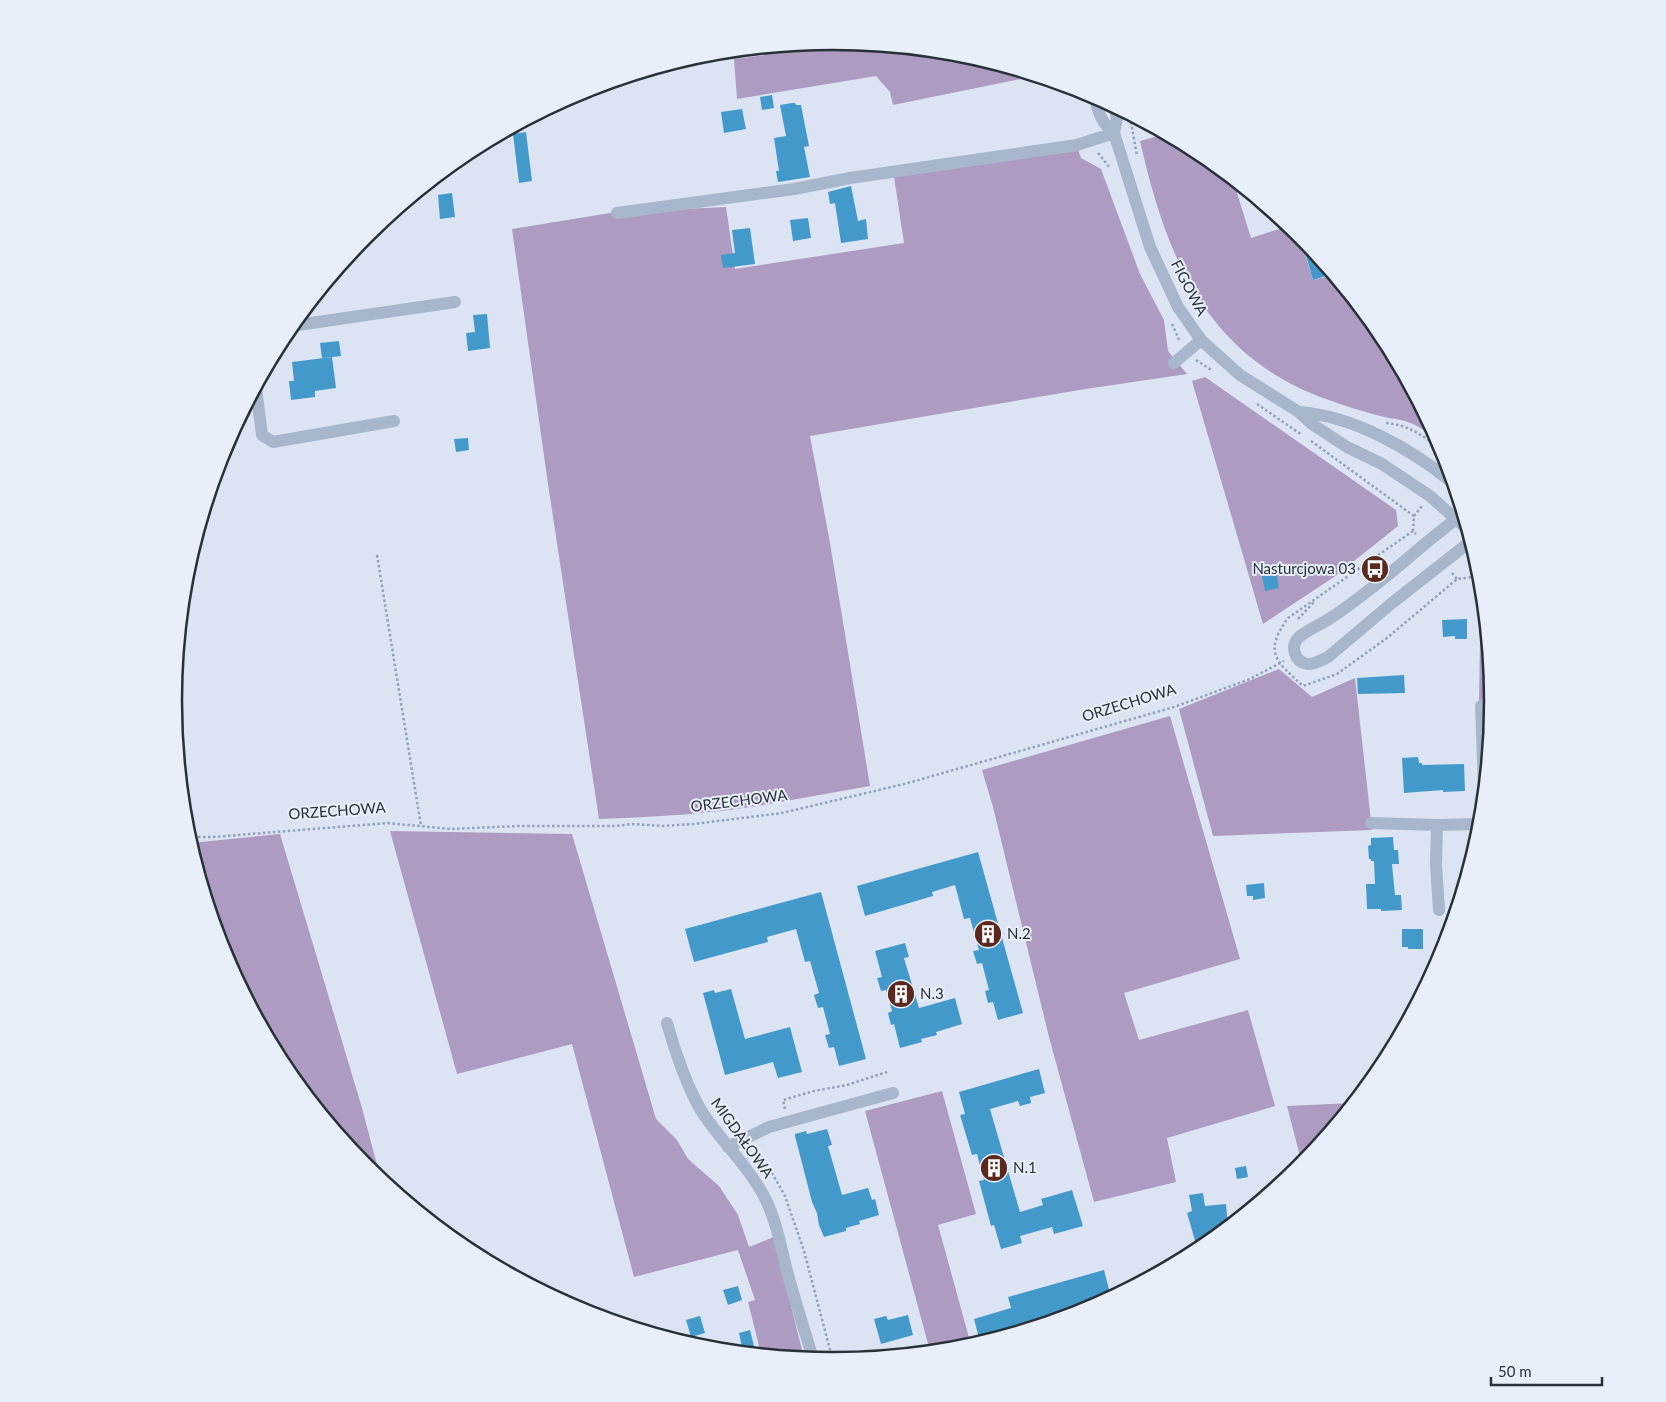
<svg xmlns="http://www.w3.org/2000/svg" width="1666" height="1402" font-family="Lato,sans-serif">
<style>
.green{fill:#ad9bc2}
.building{fill:#4399c9}
.lines{fill:none;stroke-linecap:round;stroke-linejoin:round}
.path{stroke:#91a2b7;stroke-width:2.5;stroke-dasharray:2.5 2.5;stroke-linecap:butt}
.minor{stroke:#a7b6cb;stroke-width:12}
.labels{text-anchor:middle;stroke-width:4;stroke-linejoin:round;paint-order:stroke}
.street-label{font-size:15px;fill:#283137;stroke:#e8eefa}
.poi-label{font-size:15px;fill:#283137;stroke:#e8eefa;text-anchor:start}
.rim{fill:none;stroke:#283137;stroke-width:2.5}
</style>
<rect width="100%" height="100%" fill="#dce4f3"/>
<path class="green" d="M833 41 962 54 1035 76 893 105 890 92 876 76 737 99 734 59 765 55 764 48Z
M1166 134 1200 153 1233 180 1251 238 1289 226 1299 234 1313 280 1333 275 1382 335 1439 441C1431 436 1422 428 1413 424 1405 420 1393 419 1384 417 1364 412 1345 406 1326 399 1206 356 1166 256 1140 141Z
M1078 150 1081 158 1101 169 1140 274 1164 320 1168 351 1187 374 1079 390 810 436 830 543 870 786C834 792 799 799 764 805 709 814 654 817 599 819L548 484 512 229 610 213 683 205 685 209 726 207 735 269 904 243 894 177Z
M1205 377 1396 510 1398 526 1334 577 1263 624 1192 381Z
M1477 602H1483L1492 705 1479 704 1480 639Z
M1279 669 1312 697 1355 678 1372 830 1213 836 1179 709Z
M1170 716 1240 959 1124 993 1139 1040 1248 1010 1275 1106 1167 1138 1176 1182 1094 1202 1049 1037 993 807 982 770Z
M390 831 572 834 656 1119 677 1140 688 1159 719 1186 738 1215 749 1247 774 1237 804 1358 761 1354 748 1302 755 1300 738 1250 634 1277 572 1044 457 1074Z
M280 834 362 1108 381 1180 366 1167 284 1067 223 953 190 843Z
M942 1091 976 1214 938 1225 971 1345 961 1348 930 1351 865 1111Z
M1352 1103 1302 1164 1287 1106Z"/>
<path class="building" d="M772 95 774 108 762 110 760 97Z
M792 103H795L796 105H801L809 146 804 147 810 177 778 182 776 171H779L774 138 786 136 780 105Z
M742 109 746 129 724 133 721 112Z
M526 132 532 181 519 183 513 134Z
M851 186 858 221 866 219 868 239 841 243 835 203 830 204 828 192Z
M452 193 455 217 440 219 438 195Z
M808 218 811 238 793 241 790 220Z
M750 228 755 264 723 268 721 255 735 253 732 230Z
M1300 235 1328 269 1332 274 1313 280Z
M487 314 490 348 468 351 466 333 475 332 473 315Z
M339 341 341 356 322 358 320 343Z
M332 357 336 388 315 391V397L291 400 289 381H294L292 362Z
M468 438 469 450 456 452 454 439Z
M1276 569 1279 588 1265 591 1261 572Z
M1467 619V639H1455V636L1443 637 1442 620Z
M1404 675 1405 693 1358 694 1357 678Z
M1418 757 1419 763H1422V765L1464 764 1465 791 1443 792V790L1404 793 1402 758Z
M1393 837 1394 850H1398L1399 864H1392L1395 895H1401L1402 910 1381 911V909H1367L1366 884H1375L1374 861H1371V859H1369L1368 846 1371 845V838Z
M978 852 1023 1013 998 1020 993 1002 988 1003 985 991 989 990 982 963 977 964 973 951 979 950 970 918 964 919 955 885 932 892 933 896 865 916 857 886Z
M1264 883 1265 898 1253 900V896H1247L1246 885Z
M821 892 866 1059 839 1066 834 1047 829 1048 825 1035 830 1034 823 1007 818 1008 814 995 819 993 810 961 805 962 796 929 767 937 768 942 694 962 685 929Z
M1402 929H1423V949H1408V947H1402Z
M905 943 909 957 904 958 919 1008 955 998 962 1024 936 1032 937 1035 921 1039 922 1042 900 1048 894 1024 891 1025 888 1013 892 1011 886 990 881 991 877 978 882 977 875 951Z
M731 989 745 1039 790 1027 802 1072 778 1078 773 1062 725 1075 703 993 714 990 715 993Z
M1039 1069 1045 1093 1030 1097 1031 1103 1020 1106 1018 1101 990 1109 1020 1212 1043 1205 1041 1199 1072 1190 1083 1226 1054 1234 1052 1227 1020 1236 1022 1243 1001 1249 994 1225 991 1226 979 1181 984 1180 977 1154 972 1155 960 1115 965 1114 959 1092Z
M827 1129 832 1145 828 1146 842 1195 868 1188 872 1200 875 1199 879 1215 859 1221 860 1224 846 1228V1231L824 1237 819 1225 817 1213 812 1202 795 1136V1134L806 1131 807 1134Z
M1246 1166 1248 1177 1237 1179 1235 1168Z
M1203 1193 1205 1206 1226 1204 1228 1226 1198 1251 1187 1213 1192 1211 1189 1195Z
M1104 1270 1111 1297 1085 1311 980 1342 974 1319 1011 1308 1008 1297Z
M738 1286 742 1300 728 1305 723 1290Z
M908 1315 913 1335 881 1344 874 1319 886 1316 888 1320Z
M700 1316 705 1333 691 1337 686 1320Z
M750 1330 755 1350 743 1352 739 1333Z"/>
<g class="lines">
<path class="path" d="M1131 122 1137 156
M1098 153 1110 168
M1172 324 1180 342
M1196 360 1213 371
M1257 404 1302 435
M1386 423C1410 425 1424 437 1443 450
M1311 441 1414 516 1413 531 1416 534
M1414 516 1422 506
M1413 531 1288 618C1263 653 1276 661 1303 686L1337 674 1387 638 1457 579 1481 576
M377 555 421 826
M1452 573 1457 579
M1298 619 1315 601
M188 837H213L388 823 450 829 519 826H615L632 824 663 826 694 824 782 813 908 783 1174 707 1250 679 1284 661
M785 1109 783 1100 814 1091 847 1085 887 1072
M755 1148 768 1166 785 1196 804 1251 833 1361"/>
<path class="minor" d="M1095 96C1097 110 1103 125 1114 133
M1114 107 1117 118 1114 133 1150 247 1178 307 1201 340 1240 375 1299 412 1312 424 1347 447 1382 464 1430 496 1467 529
M617 213 794 189 850 178 1077 145 1114 133
M291 326 455 302
M1174 363 1201 340
M256 388 262 435 273 442 394 421
M1299 412C1354 416 1411 449 1453 483
M1462 515C1429 538 1401 566 1369 590 1357 599 1345 609 1332 617 1322 624 1309 629 1299 637 1290 646 1294 661 1307 664 1314 665 1322 660 1328 657L1392 603 1471 541
M1481 706 1484 787
M1371 823 1437 825 1481 824
M1437 825 1436 865 1439 910
M667 1023C674 1049 689 1093 704 1115 723 1143 749 1167 765 1198 776 1220 780 1243 786 1267 794 1298 804 1328 813 1359
M728 1147 769 1127 893 1093"/>
</g>
<defs>
<symbol id="bus-disc" viewBox="-11 -11 22 22"><circle r="9.5" fill="#5a281c" stroke="#e8eefa"/><path d="M-5-6H5V4H4V6H2V4H-2V6H-4V4H-5ZM-3.5-4V0h7V-4ZM-3.5 1.2v1.5H-2V1.2ZM2 1.2v1.5H3.5V1.2Z" fill="#fff"/></symbol>
<symbol id="building-disc" viewBox="-11 -11 22 22"><circle r="9.5" fill="#5a281c" stroke="#e8eefa"/><path d="M-4-6H4V6H1V3H-1V6H-4ZM-2.5-4.3h1.7v1.8h-1.7ZM.8-4.3h1.7v1.8H.8ZM-2.5-1h1.7V.8h-1.7ZM.8-1h1.7V.8H.8Z" fill="#fff"/></symbol>
</defs>
<g fill-rule="evenodd">
<use href="#bus-disc" x="1359" y="553" width="32" height="32"/>
<use href="#building-disc" x="972" y="918" width="32" height="32"/>
<use href="#building-disc" x="885" y="978" width="32" height="32"/>
<use href="#building-disc" x="978" y="1152" width="32" height="32"/>
</g>
<g class="labels">
<g class="street-label">
<text transform="translate(1189 288) rotate(62)" y="5">FIGOWA</text>
<text transform="translate(1129 703) rotate(-17)" y="5">ORZECHOWA</text>
<text transform="translate(739 801) rotate(-7)" y="5">ORZECHOWA</text>
<text transform="translate(337 811) rotate(-4)" y="5">ORZECHOWA</text>
<text transform="translate(742 1138) rotate(54)" y="5">MIGDAŁOWA</text>
</g>
<g class="poi-label">
<text x="1356" y="574" text-anchor="end">Nasturcjowa 03</text>
<text x="1007" y="939">N.2</text>
<text x="920" y="999">N.3</text>
<text x="1013" y="1173">N.1</text>
</g>
</g>
<path d="M0 0H1666V1402H0ZM182 701a651 651 0 1 1 1302 0a651 651 0 1 1-1302 0Z" fill="#e8eefa" fill-rule="evenodd"/>
<path class="rim" d="M182 701a651 651 0 1 1 1302 0a651 651 0 1 1-1302 0Z"/>
<path d="M1491 1377v8h111v-8" fill="none" stroke="#283137" stroke-width="2.5"/>
<text x="1498" y="1377" font-size="15" fill="#283137" stroke="#e8eefa" stroke-width="4" paint-order="stroke">50 m</text>
</svg>
